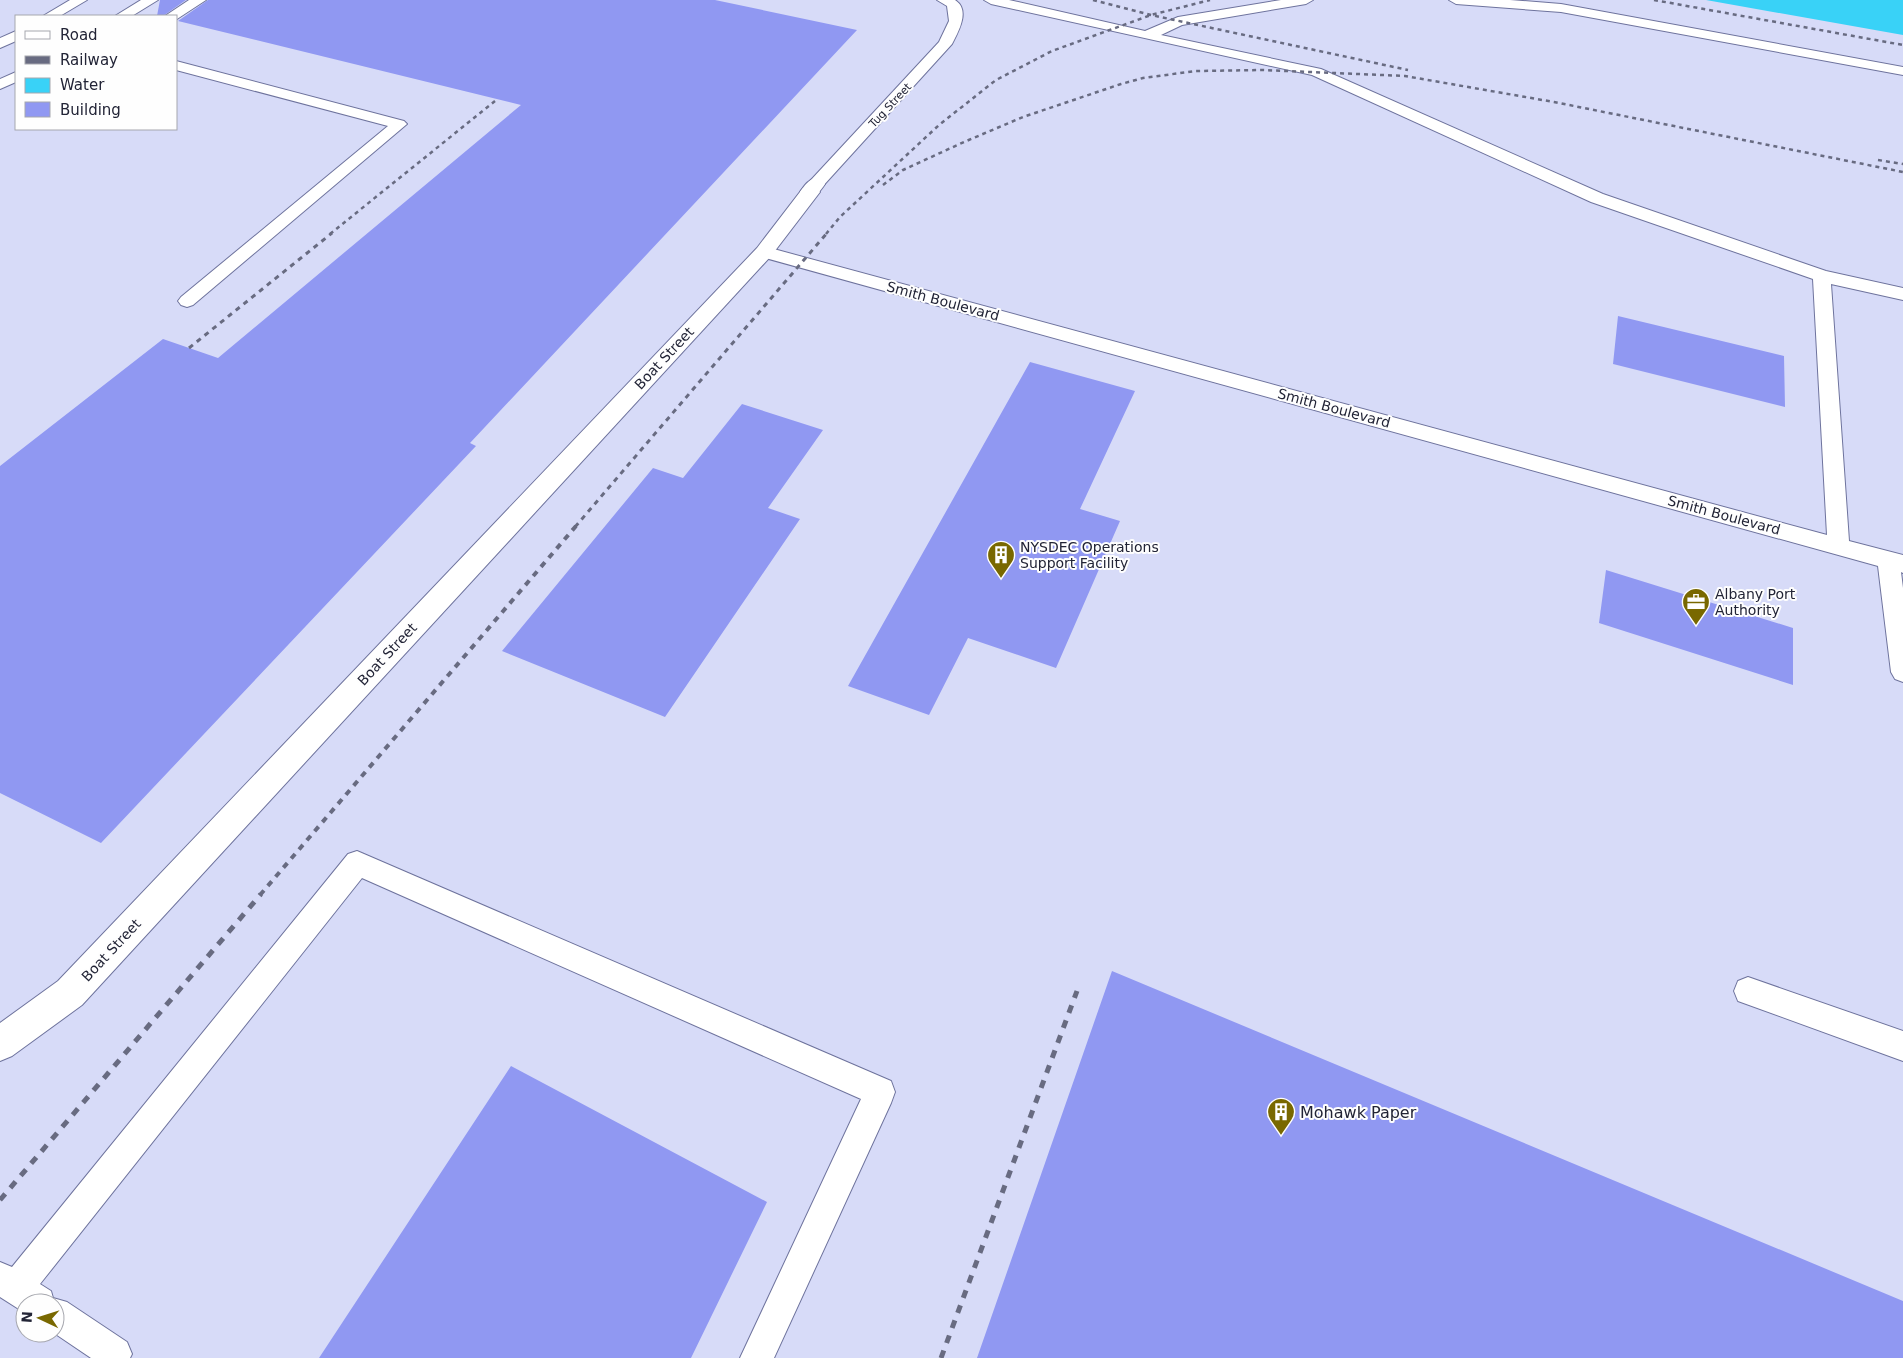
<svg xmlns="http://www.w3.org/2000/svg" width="1903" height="1358" font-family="'DejaVu Sans',sans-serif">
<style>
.water{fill:#39d2f7}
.building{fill:#9098f2}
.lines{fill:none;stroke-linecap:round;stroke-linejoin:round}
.lane-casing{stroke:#6e739d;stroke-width:2}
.street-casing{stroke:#6e739d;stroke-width:2}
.secondary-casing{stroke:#6e739d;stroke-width:2}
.lane{fill:#fff;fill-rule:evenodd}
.street{fill:#fff;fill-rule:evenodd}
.secondary{fill:#fff;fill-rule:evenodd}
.rail-far3{stroke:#686b81;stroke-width:2.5;stroke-dasharray:4 4;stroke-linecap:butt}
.rail-far2{stroke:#686b81;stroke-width:3;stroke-dasharray:5 5;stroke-linecap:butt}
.rail-far1{stroke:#686b81;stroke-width:4;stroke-dasharray:6 6;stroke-linecap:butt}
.rail{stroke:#686b81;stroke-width:5;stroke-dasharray:8 8;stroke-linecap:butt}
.labels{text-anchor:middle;stroke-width:4;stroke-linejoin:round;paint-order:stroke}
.far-street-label{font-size:11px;fill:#222436;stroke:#fefefe}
.street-label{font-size:14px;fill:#222436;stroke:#fefefe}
.poi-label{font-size:14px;fill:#222436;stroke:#fefefe;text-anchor:start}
.near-poi-label{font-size:16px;fill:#222436;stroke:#fefefe;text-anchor:start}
</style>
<rect width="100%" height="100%" fill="#d7dbf8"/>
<path class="water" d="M1706 0H1903V35Z"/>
<path class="building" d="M160 0H186L163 16H157Z
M208 0H715L857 30 470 443 476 446 101 843 0 793V466L163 339 218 358 521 105 178 21Z
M1618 316 1784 356 1785 407 1613 364Z
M1030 362 1135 391 1080 509 1120 521 1056 668 968 638 929 715 848 686Z
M742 404 823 430 768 508 800 519 665 717 502 651 653 468 683 478Z
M1606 570 1793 628V685L1599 623Z
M1112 971 1903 1301V1358H977Z
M511 1066 767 1202 691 1358H319Z"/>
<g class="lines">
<defs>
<path id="lane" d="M70 0H87L60 16H43Z
M141 0H158L132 16H115Z
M189 0H206L177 19 176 16H165Z
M937 0H955C971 10 958 32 952 44L822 187H810L808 184 810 181 939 42 949 21 947 6Z
M984 0H1009L1145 31 1178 17 1281 0H1313L1306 4 1182 25 1161 35 1321 69 1603 194 1826 271 1903 288V300L1831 284 1849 541 1903 555V573L1901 572 1903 588V682L1895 679 1891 672 1878 566 758 256 755 252 758 248 764 247 770 248 1827 535 1813 279 1591 202 1312 75 991 4Z
M1449 0H1510L1561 4 1903 67V75L1561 12 1456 4Z
M16 31V41L0 48V38Z
M176 61 404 121 407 124 193 305 187 307 181 305 178 301 181 297 388 126 176 70Z
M16 72V82L0 89V79Z
M357 851 891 1081 895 1092 891 1103 774 1358H740L861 1099 362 878 40 1284 51 1291 53 1298 67 1302 127 1342 132 1354 130 1358H91L54 1333 55 1303H25V1313L0 1297V1262L12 1267 348 854Z
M1748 977 1903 1031V1061L1738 1001 1734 991 1738 981Z"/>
<path id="street" d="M816 178 823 180 825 184C819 193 815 199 803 196L800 192C805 185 808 180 816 178Z"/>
<path id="secondary" d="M810 186 817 188 820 192 771 256 82 1005 12 1056 0 1061V1023L58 981 757 248 803 188Z"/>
</defs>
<use href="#lane" class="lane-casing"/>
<use href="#street" class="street-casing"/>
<use href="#secondary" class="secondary-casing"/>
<use href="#lane" class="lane"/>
<use href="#street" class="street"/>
<use href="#secondary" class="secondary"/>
<path class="rail-far3" d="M1093 0 1151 15 1408 70
M1654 0 1903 45
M1878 160 1903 164
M883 185 903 170 964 142 1023 117 1121 84 1143 78 1196 71 1262 70 1405 76 1554 102 1903 172
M330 234 495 101
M826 234 840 217 939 125 996 80 1052 51 1151 15 1210 0"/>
<path class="rail-far2" d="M189 348 332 233
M575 527 827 233"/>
<path class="rail-far1" d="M260 895 576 526"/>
<path class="rail" d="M0 1200 261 894
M941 1358 1077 991"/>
</g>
<defs>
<symbol id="building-pin" viewBox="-11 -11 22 30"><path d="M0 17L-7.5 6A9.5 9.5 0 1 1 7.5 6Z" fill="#796800" stroke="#fefefe"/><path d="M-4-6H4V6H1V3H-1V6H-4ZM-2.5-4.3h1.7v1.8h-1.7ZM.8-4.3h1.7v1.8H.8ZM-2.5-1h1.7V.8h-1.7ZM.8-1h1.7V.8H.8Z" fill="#fff"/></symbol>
<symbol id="office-pin" viewBox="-11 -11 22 30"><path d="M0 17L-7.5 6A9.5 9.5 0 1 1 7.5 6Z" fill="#796800" stroke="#fefefe"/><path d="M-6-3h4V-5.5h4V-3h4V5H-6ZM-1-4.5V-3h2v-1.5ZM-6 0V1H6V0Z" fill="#fff"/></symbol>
</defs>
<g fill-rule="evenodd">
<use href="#building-pin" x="985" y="539" width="32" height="43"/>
<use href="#office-pin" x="1680" y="586" width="32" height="43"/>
<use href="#building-pin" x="1265" y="1096" width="32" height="43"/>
</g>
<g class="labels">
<g class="far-street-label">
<text transform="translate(890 105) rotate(-47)" y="4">Tug Street</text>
</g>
<g class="street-label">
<text transform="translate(943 301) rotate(15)" y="5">Smith Boulevard</text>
<text transform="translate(664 358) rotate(-47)" y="5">Boat Street</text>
<text transform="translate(1334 408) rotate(15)" y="5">Smith Boulevard</text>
<text transform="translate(1724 515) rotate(15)" y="5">Smith Boulevard</text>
<text transform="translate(387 654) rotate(-47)" y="5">Boat Street</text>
<text transform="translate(111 950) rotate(-47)" y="5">Boat Street</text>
</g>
<g class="poi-label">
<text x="1020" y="552">NYSDEC Operations<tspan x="1020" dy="16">Support Facility</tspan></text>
<text x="1715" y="599">Albany Port<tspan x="1715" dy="16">Authority</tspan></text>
</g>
<g class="near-poi-label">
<text x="1300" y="1118">Mohawk Paper</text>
</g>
</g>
<rect x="15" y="15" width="162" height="115" fill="#fefefe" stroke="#a6a7ae"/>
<rect x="25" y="31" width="25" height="8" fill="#ffffff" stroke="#a6a7ae"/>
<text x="60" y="40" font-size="15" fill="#222436">Road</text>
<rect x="25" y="56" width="25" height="8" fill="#686b81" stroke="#a6a7ae"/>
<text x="60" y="65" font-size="15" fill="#222436">Railway</text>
<rect x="25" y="78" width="25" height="15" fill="#39d2f7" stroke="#a6a7ae"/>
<text x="60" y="90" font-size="15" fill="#222436">Water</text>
<rect x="25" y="102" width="25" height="15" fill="#9098f2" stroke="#a6a7ae"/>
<text x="60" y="115" font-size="15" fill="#222436">Building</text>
<g transform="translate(40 1318) rotate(274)"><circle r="24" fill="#fefefe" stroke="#a6a7ae"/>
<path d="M0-4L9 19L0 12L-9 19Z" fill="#796800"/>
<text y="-8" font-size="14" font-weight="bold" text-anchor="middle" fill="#222436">N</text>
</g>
</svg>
